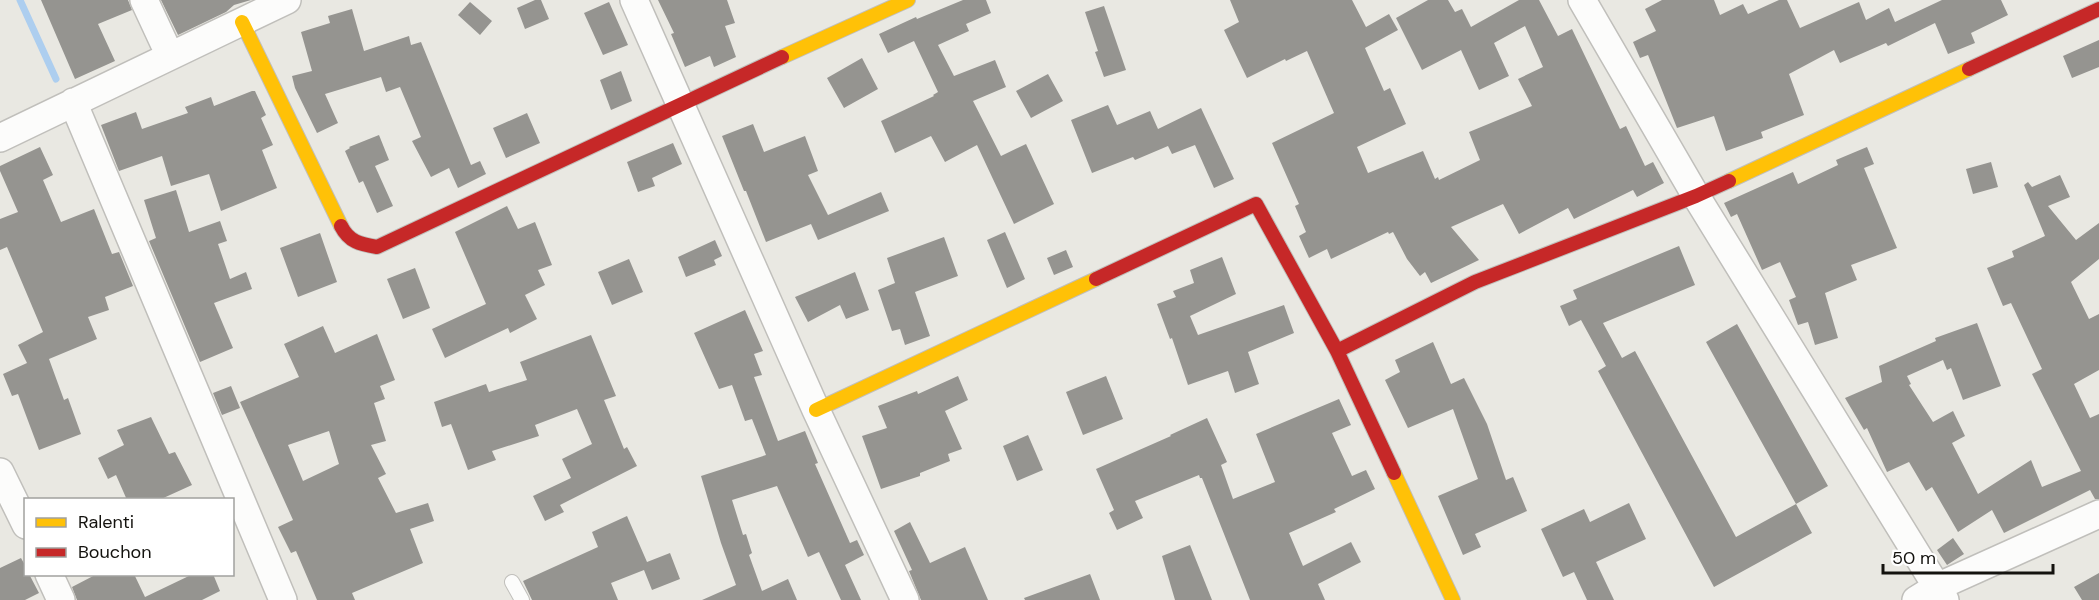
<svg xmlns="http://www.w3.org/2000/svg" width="2099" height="600" font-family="'DM Sans',sans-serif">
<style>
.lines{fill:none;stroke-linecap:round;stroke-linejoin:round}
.stream{stroke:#adceef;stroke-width:7}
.building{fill:#959490;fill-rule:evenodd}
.lane-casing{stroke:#c0bfbb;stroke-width:16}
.street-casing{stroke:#c0bfbb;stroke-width:30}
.slow-casing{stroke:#c0bfbb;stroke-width:16}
.jam-casing{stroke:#c0bfbb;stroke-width:16}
.lane{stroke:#fcfcfb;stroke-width:14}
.street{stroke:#fcfcfb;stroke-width:27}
.slow{stroke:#ffc107;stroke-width:14}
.jam{stroke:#c62828;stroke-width:14}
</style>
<rect width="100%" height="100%" fill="#e9e8e2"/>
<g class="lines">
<path class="stream" d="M20 0 56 79"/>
</g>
<path class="building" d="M41 0H128L132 10 98 24 115 61 75 79Z
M161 0H251L234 5 226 12 178 35Z
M535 0H541L549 19 525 29 517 8Z
M658 0H727L735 23 725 26 736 57 714 67 710 56 685 67 671 34 674 33Z
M963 0H986L991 13 966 24 969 31 938 45 954 76 995 60 1006 87 973 101 1001 156 1026 144 1054 204 1014 224 977 145 945 162 931 136 895 153 881 121 934 96 933 95 938 92 914 41 888 53 879 34 916 17 917 19Z
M1230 0H1352L1366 27 1389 14 1398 30 1365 48 1384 91 1390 88 1406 124 1357 147 1368 173 1423 151 1435 179 1438 177 1439 180 1480 160 1469 132 1532 106 1518 79 1543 67 1525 26 1494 43 1509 76 1479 90 1461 50 1422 70 1396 18 1428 0H1448L1455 12 1462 9 1471 27 1519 0H1539L1558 36 1572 29 1620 129 1626 126 1645 166 1653 162 1664 183 1637 197 1633 190 1574 219 1568 208 1519 234 1503 204 1451 227 1479 260 1431 283 1425 272 1420 276 1407 259 1393 232 1389 234 1388 232 1331 259 1327 249 1309 258 1299 236 1306 232 1295 206 1299 204 1272 143 1334 113 1307 51 1286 61 1285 59 1247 78 1224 30 1239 22Z
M1662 0H1714L1720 15 1743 4 1748 14 1779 0H1787L1800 28 1859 2 1866 20 1889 8 1895 22 1942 0H2001L2008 15 1971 33 1975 43 1948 54 1935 23 1888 46 1886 43 1840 63 1834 50 1789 74 1804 115 1761 132 1763 138 1726 151 1714 116 1677 128 1648 55 1640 58 1633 42 1656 31 1645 9Z
M470 2 492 21 480 35 458 15Z
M609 2 628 45 603 55 584 13Z
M1104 6 1126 70 1104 77 1095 52 1098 51 1085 12Z
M352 9 364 51 409 36 411 45 421 42 471 165 480 161 486 174 458 188 449 168 431 177 412 141 421 137 400 87 386 92 381 77 325 94 338 123 317 133 295 88 292 76 312 71 301 32 330 23 328 16Z
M2099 40V67L2072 78 2063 56Z
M862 58 878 89 844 108 827 78Z
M621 71 632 101 611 110 600 80Z
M1048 74 1063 101 1031 118 1016 91Z
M252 91H255L266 115 261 118 273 145 262 150 277 188 221 211 209 174 171 186 162 156 119 171 101 125 136 112 142 129 188 113 185 107 211 97 214 106Z
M1108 105 1117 125 1150 111 1158 129 1201 108 1234 179 1214 188 1195 145 1172 154 1168 146 1135 160 1133 157 1092 173 1071 120Z
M527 113 540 143 506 158 493 128Z
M753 124 764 152 805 136 818 171 808 175 828 215 881 192 889 211 818 240 811 224 766 242 746 191H744L722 136Z
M379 135 389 160 375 166 393 206 377 213 363 181 359 183 345 151 350 148 349 147Z
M673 143 682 164 652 178 655 186 638 192 627 162Z
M40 147 53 175 43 180 61 222 94 209 112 254 119 252 133 286 105 297 109 310 88 317 97 339 49 359 64 400 68 398 81 434 39 450 18 394 12 396 3 374 27 363 18 345 43 332 7 247 0 250V219L18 212 0 171V166Z
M1867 147 1874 164 1864 168 1897 248 1851 265 1857 280 1825 293 1838 338 1815 345 1808 322 1798 325 1789 300 1796 297 1780 262 1762 270 1737 214 1731 217 1724 203 1793 172 1798 184 1838 165 1836 160Z
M1991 162 1998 187 1973 194 1966 169Z
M2060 175 2070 197 2048 206 2076 240 2099 223V259L2071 282 2089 319 2099 314V370L2074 384 2090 418 2099 414V499H2095L2090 490 2004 533 1992 510 1958 532 1932 487 1926 491 1909 462 1887 472 1867 428 1864 430 1845 398 1882 382 1879 366 1936 341 1935 338 1977 323 2001 386 1963 400 1951 368 1947 370 1943 360 1907 376 1911 384 1909 385 1933 422 1953 411 1965 436 1952 443 1978 494 2031 460 2042 487 2081 471 2032 374 2042 369 2011 303 2003 306 1987 268 2014 257 2012 251 2045 236 2024 185 2028 182 2032 187Z
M176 190 189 232 220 221 227 241 218 244 230 279 246 272 252 289 214 303 233 348 200 362 149 241 156 238 144 200Z
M507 206 518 229 535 222 552 265 538 270 545 285 525 295 537 319 510 333 508 328 445 358 432 329 486 304 455 232Z
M1005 232 1025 279 1007 288 987 240Z
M320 233 337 282 298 297 280 248Z
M944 237 958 276 915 292 930 336 905 345 900 329 892 331 878 290 895 283 887 258Z
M715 240 722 256 714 260 716 265 686 277 678 257Z
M1679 246 1695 285 1603 323 1622 358 1635 351 1736 537 1796 504 1812 533 1714 587 1598 371 1606 366 1581 320 1569 326 1560 306 1577 299 1573 290Z
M1066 250 1073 267 1054 275 1047 258Z
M1222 257 1236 294 1190 316 1198 335 1284 305 1294 333 1248 352 1259 384 1235 393 1228 371 1188 385 1172 338 1170 339 1157 304 1176 297 1173 291 1194 283 1190 270Z
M629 259 643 292 612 305 598 272Z
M415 268 430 308 403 319 387 279Z
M855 272 869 310 846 319 840 305 808 322 795 297Z
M745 310 763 351 754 354 762 375 754 377 778 441 805 431 818 463 815 464 850 543 857 540 864 555 845 565 861 600H841L819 552 808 557 777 486 732 500 743 535 746 534 752 553 749 555 762 591 788 579 797 600H702L736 585 721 543 701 476 766 455 752 419 745 421 732 385 719 389 694 333Z
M1737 324 1828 486 1796 504 1706 342Z
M323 326 335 353 377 334 395 380 380 386 385 399 374 403 386 441 371 445 386 474 378 478 396 513 428 503 434 521 410 529 423 563 352 593 355 600H317L296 551 291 553 278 527 293 520 240 402 299 377 284 344ZM329 431 339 464 303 481 288 445Z
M591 335 616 396 604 400 624 449 627 447 637 466 560 505 564 512 545 521 533 496 571 478 562 459 592 444 577 409 535 425 539 436 492 451 496 460 468 470 451 424 442 427 434 402 486 384 489 392 527 380 520 362Z
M1433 342 1451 384 1464 378 1487 424 1506 480 1513 477 1527 511 1475 534 1481 547 1463 555 1438 496 1478 479 1453 409 1408 428 1385 380 1400 372 1395 360Z
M958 376 968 400 945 411 962 449 948 454 950 461 920 473V476L881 489 862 436 887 428 878 406 917 391 918 394Z
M1106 376 1123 419 1083 435 1066 392Z
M231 386 240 408 222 415 213 393Z
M1339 399 1351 425 1332 433 1352 476 1366 470 1375 489 1334 509 1336 512 1289 533 1303 566 1351 542 1361 562 1318 584 1325 600H1250L1202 478H1200L1199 475 1135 501 1143 518 1117 530 1109 513 1114 510 1096 469 1171 436 1170 435 1207 418 1227 462 1221 465 1233 499 1275 482 1256 434Z
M151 417 169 454 175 452 192 485 159 500H127L116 475 108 479 98 458 124 445 117 430Z
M1028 435 1043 470 1017 481 1003 446Z
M1629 503 1646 539 1596 562 1614 600H1587L1574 572 1563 577 1541 529 1584 509 1590 522Z
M627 516 647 562 670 553 680 579 652 590 644 570 611 583 618 600H532L523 581 598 547 592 532Z
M910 522 930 563 965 547 988 600H921L909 571 912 570 894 531Z
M1953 538 1964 554 1947 565 1937 550Z
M1190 545 1212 600H1175L1162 556Z
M21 558 26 567V574H29L39 593 25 600H0V568Z
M2099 573V600H2082L2074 587Z
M97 574H134L145 597 193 574H213L220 591 202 600H77L72 587Z
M1090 574 1100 600H1025L1024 598Z"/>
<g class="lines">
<defs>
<path id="lane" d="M512 582 522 600"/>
<path id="street" d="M144 0 170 56
M634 0 816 410 905 600
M1582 0 1696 196 1945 600
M73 102 283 600
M0 138 287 0
M0 472 26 525
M49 574 61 600
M1916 600 1937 587 2099 514"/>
<path id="slow" d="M242 22 341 226
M782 57 908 0
M1729 181 1969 69
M816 410 1096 279
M1394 473 1453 600"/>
<path id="jam" d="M1969 69 2099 9
M341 226C349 242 360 244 377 247L782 57
M1096 279 1256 204 1337 351 1394 473
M1337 351 1475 282 1696 196 1729 181"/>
</defs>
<use href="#lane" class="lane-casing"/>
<use href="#street" class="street-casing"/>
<use href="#slow" class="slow-casing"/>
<use href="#jam" class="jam-casing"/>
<use href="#lane" class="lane"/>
<use href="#street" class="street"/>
<use href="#slow" class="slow"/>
<use href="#jam" class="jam"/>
</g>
<rect x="24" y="498" width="210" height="78" fill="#ffffff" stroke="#a1a19f" stroke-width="1.5"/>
<rect x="36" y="518" width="30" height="9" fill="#ffc107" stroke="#a1a19f" stroke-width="1.5"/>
<text x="78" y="528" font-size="18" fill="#14130f">Ralenti</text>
<rect x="36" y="548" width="30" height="9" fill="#c62828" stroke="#a1a19f" stroke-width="1.5"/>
<text x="78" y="558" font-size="18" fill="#14130f">Bouchon</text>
<path d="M1883 564v9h170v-9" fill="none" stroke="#14130f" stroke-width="3"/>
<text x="1892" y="564" font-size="18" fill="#14130f" stroke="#ffffff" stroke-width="4.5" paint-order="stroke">50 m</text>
</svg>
